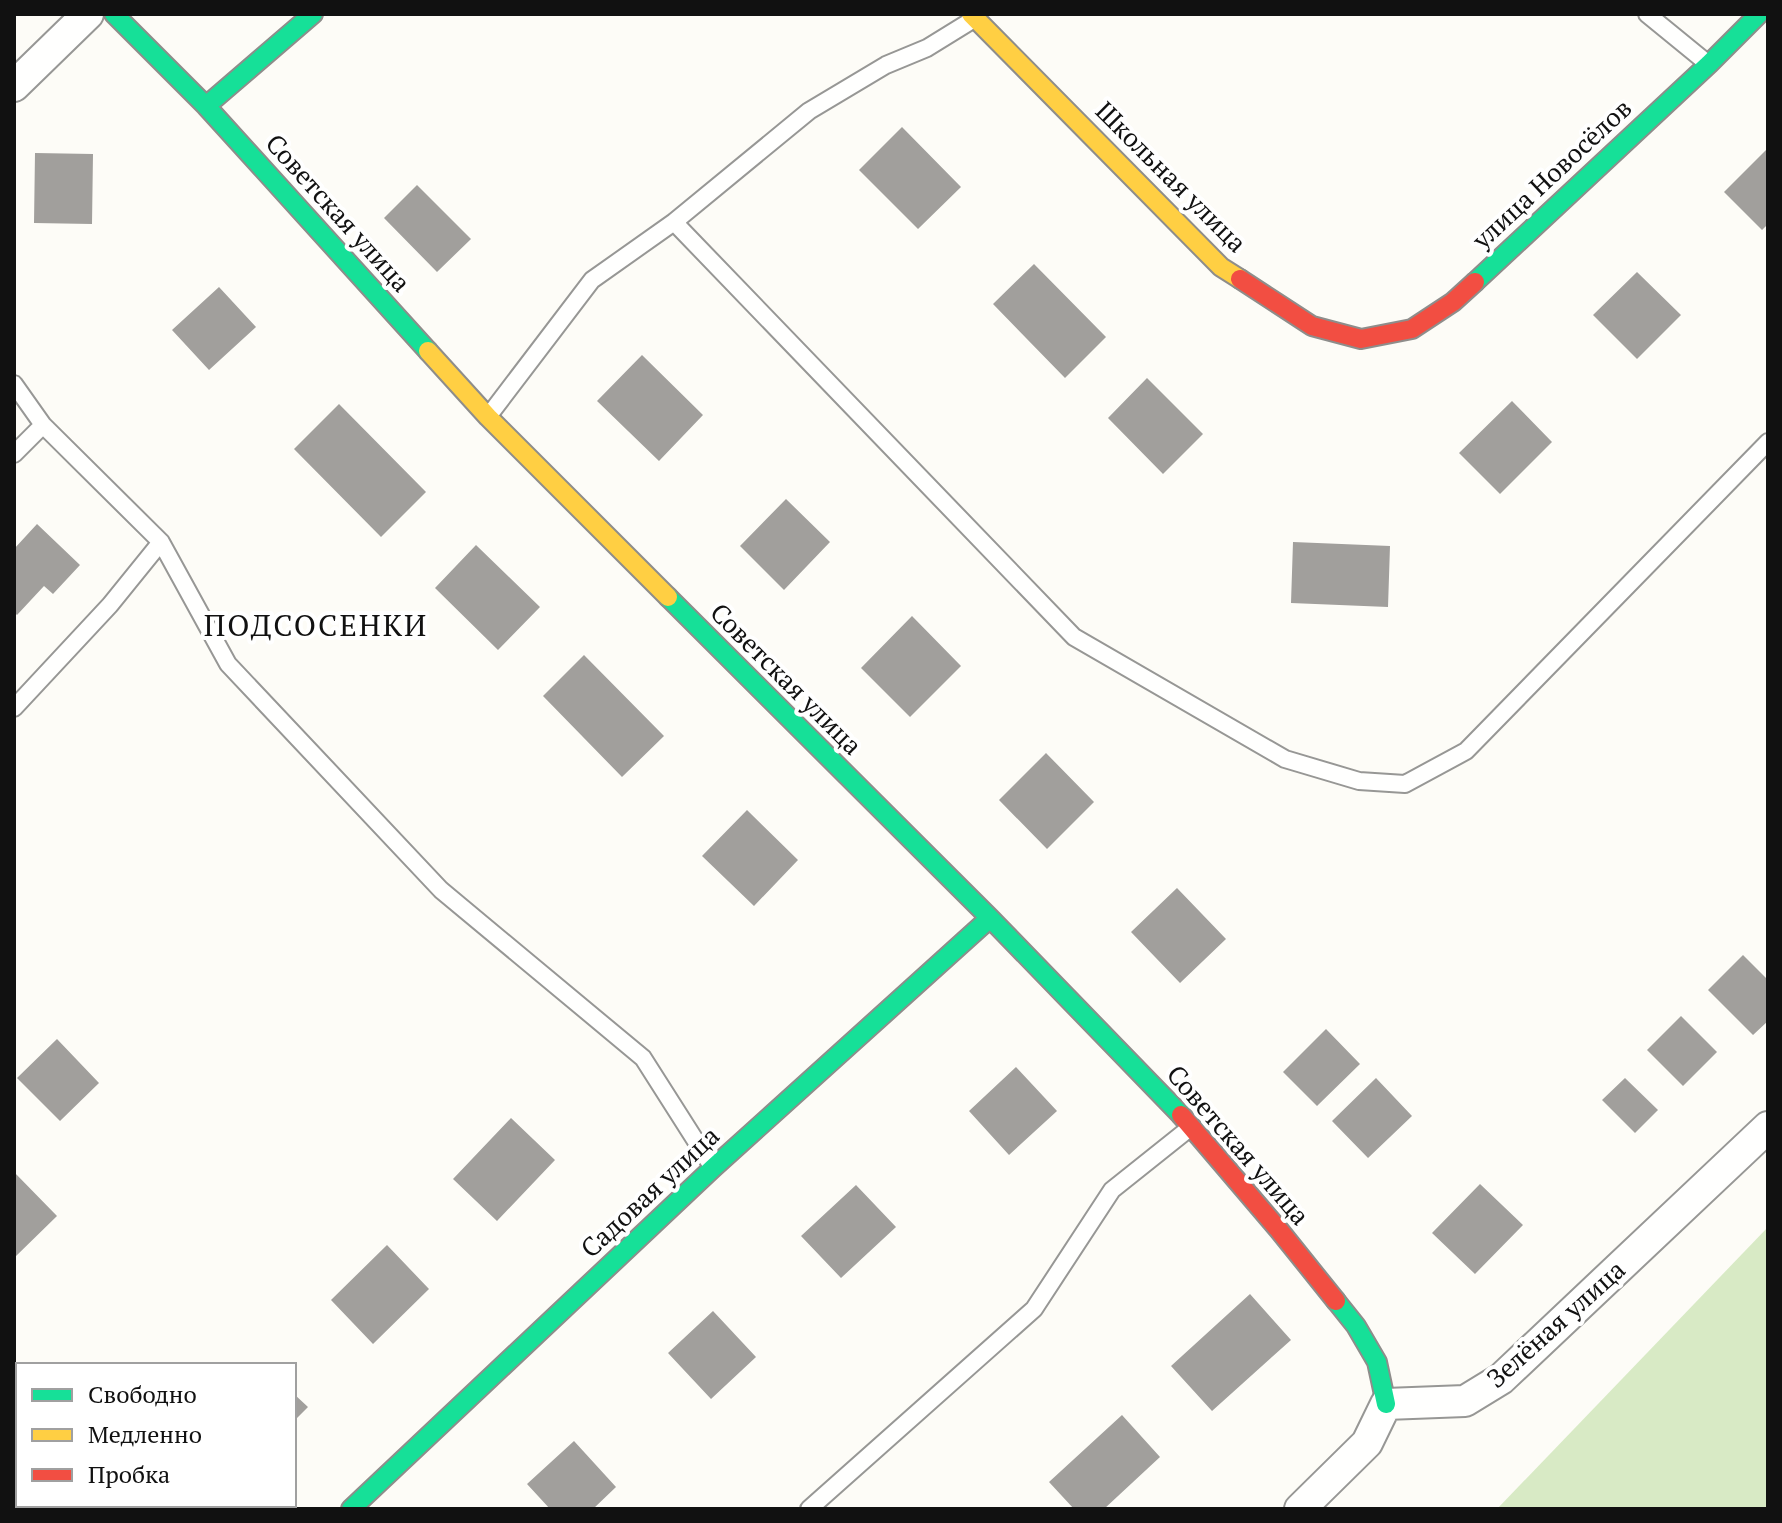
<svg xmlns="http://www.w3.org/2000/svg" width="1782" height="1523" font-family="'PT Serif',serif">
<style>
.forest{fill:#d8eac5}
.building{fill:#a19f9c}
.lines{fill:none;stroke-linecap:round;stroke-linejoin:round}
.lane-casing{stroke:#979795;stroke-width:20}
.street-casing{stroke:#979795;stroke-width:34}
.fast-casing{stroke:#8e8d8b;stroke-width:22}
.slow-casing{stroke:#8e8d8b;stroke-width:22}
.jam-casing{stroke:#8e8d8b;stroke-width:22}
.lane{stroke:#fffffe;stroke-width:16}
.street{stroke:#fffffe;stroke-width:30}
.fast{stroke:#16e098;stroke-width:18}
.slow{stroke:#ffcf43;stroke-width:18}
.jam{stroke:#f24e42;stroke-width:18}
.labels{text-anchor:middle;stroke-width:8;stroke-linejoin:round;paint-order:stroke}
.street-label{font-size:26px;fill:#111;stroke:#fff}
.quarter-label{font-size:30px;letter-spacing:2px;fill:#111;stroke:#fff}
</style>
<rect width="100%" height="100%" fill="#fdfcf7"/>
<path class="forest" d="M1768 1227V1509H1497Z"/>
<path class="building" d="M902 127 961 187 918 229 859 170Z
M1768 148V224L1762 230 1724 192Z
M35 153 93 154 92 224 34 223Z
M417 185 471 239 437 272 384 218Z
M1034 264 1106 337 1065 378 993 304Z
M1637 272 1681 315 1637 359 1593 315Z
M219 287 256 327 209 370 172 330Z
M642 355 703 415 659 461 597 401Z
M1147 378 1203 434 1163 474 1108 418Z
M1512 401 1552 442 1500 494 1459 453Z
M339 404 426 492 381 537 294 449Z
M786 499 830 542 784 590 740 546Z
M37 524 80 565 53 594 44 586 17 615 14 612V549Z
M1293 542 1390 546 1388 607 1291 603Z
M476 545 540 607 498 650 435 588Z
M912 616 961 666 910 717 861 668Z
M584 655 664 736 622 777 543 696Z
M1046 753 1094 802 1047 849 999 800Z
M747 810 798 860 754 906 702 856Z
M1177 888 1226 939 1180 983 1131 932Z
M1743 955 1768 980V1021L1753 1035 1708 990Z
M1681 1016 1717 1052 1683 1086 1647 1050Z
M1326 1029 1360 1064 1317 1106 1283 1072Z
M57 1039 99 1083 60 1121 17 1078Z
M1016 1067 1057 1111 1009 1155 969 1111Z
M1376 1078 1412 1116 1368 1158 1332 1121Z
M1625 1078 1658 1110 1635 1133 1602 1100Z
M511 1118 555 1160 497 1221 453 1179Z
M14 1172 57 1216 14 1258Z
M1480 1184 1523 1225 1475 1274 1432 1233Z
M856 1185 896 1227 841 1278 801 1236Z
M387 1245 429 1289 373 1344 331 1300Z
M1250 1294 1291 1340 1212 1411 1171 1366Z
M713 1311 756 1357 711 1399 668 1353Z
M294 1394 308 1407 294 1421Z
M1122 1415 1160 1457 1104 1509H1074L1049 1482Z
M574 1441 616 1487 593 1509H550L527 1484Z"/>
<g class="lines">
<defs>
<path id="lane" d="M1647 14 1707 63
M674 222 1074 637 1285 759 1359 781 1405 784 1466 751 1768 442
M14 384 43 425 161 542 228 664 441 890 643 1058 713 1168
M490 414 592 280 674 222 809 111 886 65 927 48 974 19
M14 454 43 425
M14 708 110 605 161 542
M14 1457 18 1455
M143 1505 148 1509
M809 1509 1034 1309 1112 1190 1191 1127"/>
<path id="street" d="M14 86 88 14
M1300 1509 1367 1443 1386 1404 1465 1401 1501 1379 1768 1127"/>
<path id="fast" d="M114 14 206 106 428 351
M206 106 313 14
M1475 282 1709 64 1759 14
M668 597 990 918 1181 1115
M1336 1301 1356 1326 1377 1362 1386 1404
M351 1509 713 1168 990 918"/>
<path id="slow" d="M971 14 1221 267 1240 279
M428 351 488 417 668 597"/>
<path id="jam" d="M1240 279 1312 326 1361 339 1412 329 1453 302 1475 282
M1181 1115 1279 1230 1336 1301"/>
</defs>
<use href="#lane" class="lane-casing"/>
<use href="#street" class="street-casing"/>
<use href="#fast" class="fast-casing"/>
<use href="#slow" class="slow-casing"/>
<use href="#jam" class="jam-casing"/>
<use href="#lane" class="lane"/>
<use href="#street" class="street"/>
<use href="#fast" class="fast"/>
<use href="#slow" class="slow"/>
<use href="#jam" class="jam"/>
</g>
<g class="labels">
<g class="street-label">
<text transform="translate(1552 174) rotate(-43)" y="9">улица Новосёлов</text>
<text transform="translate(1171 177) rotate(45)" y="9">Школьная улица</text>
<text transform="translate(338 213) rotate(48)" y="9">Советская улица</text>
<text transform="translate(786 679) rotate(45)" y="9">Советская улица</text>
<text transform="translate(1238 1145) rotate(49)" y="9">Советская улица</text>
<text transform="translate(650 1192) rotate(-43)" y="9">Садовая улица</text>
<text transform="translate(1556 1324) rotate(-42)" y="9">Зелёная улица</text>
</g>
<g class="quarter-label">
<text x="316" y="636">ПОДСОСЕНКИ</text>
</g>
</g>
<rect width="1782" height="1523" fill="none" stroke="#111111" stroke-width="32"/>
<rect x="16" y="1363" width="280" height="144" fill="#ffffff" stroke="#a0a0a0" stroke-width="2"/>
<rect x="32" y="1389" width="40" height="12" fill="#16e098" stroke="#a0a0a0" stroke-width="2"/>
<text x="88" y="1403" font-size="24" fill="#111111">Свободно</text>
<rect x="32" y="1429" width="40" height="12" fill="#ffcf43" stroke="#a0a0a0" stroke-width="2"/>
<text x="88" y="1443" font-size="24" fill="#111111">Медленно</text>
<rect x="32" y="1469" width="40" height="12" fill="#f24e42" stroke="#a0a0a0" stroke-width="2"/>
<text x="88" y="1483" font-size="24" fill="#111111">Пробка</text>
</svg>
